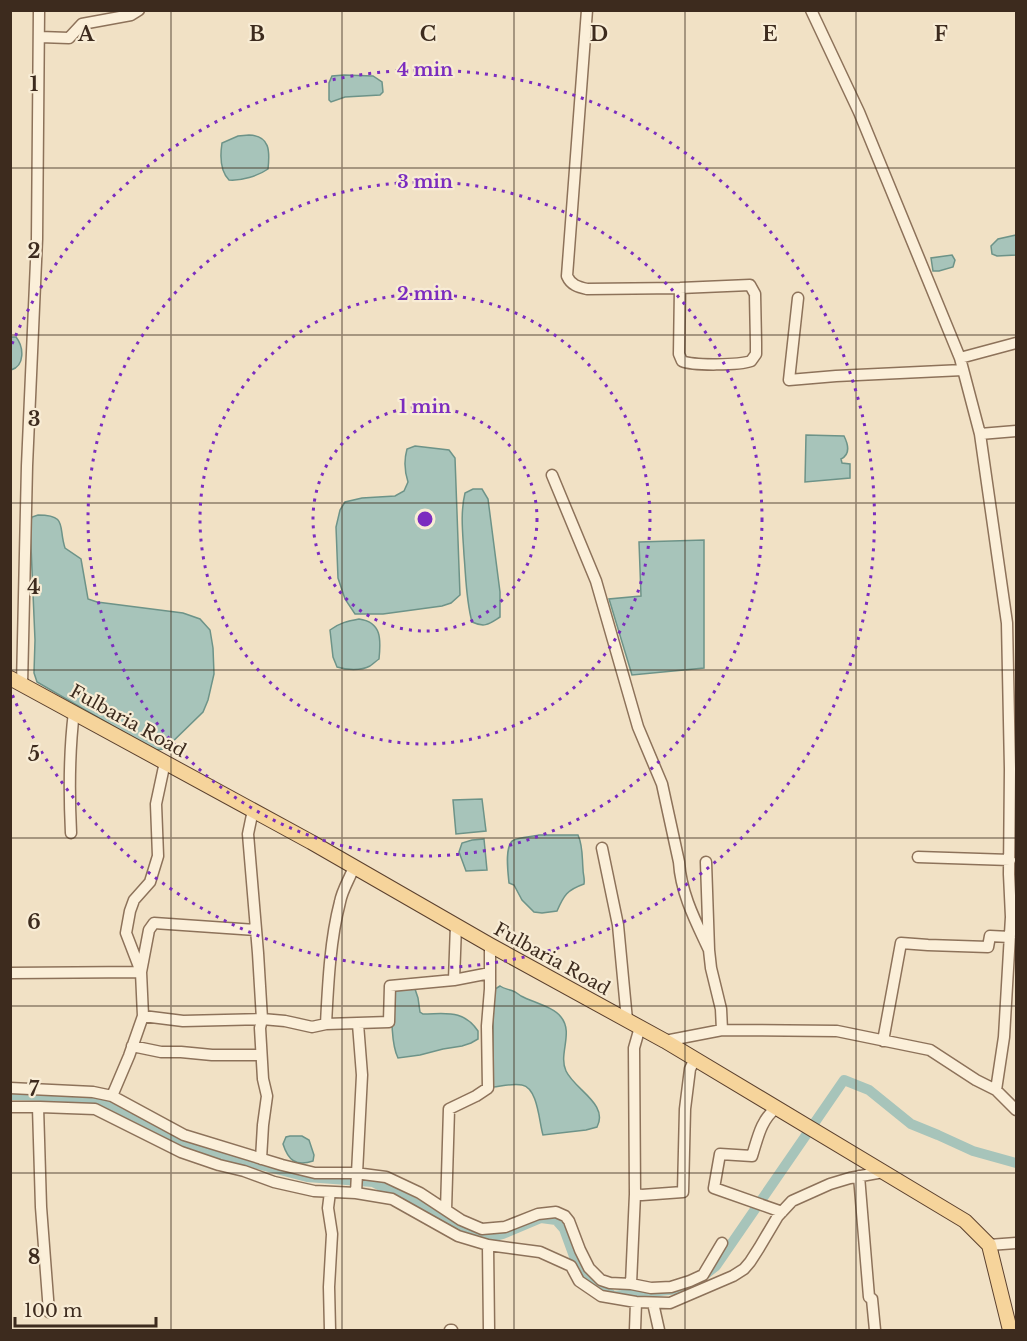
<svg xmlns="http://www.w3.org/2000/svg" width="1027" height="1341" font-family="'Libre Baskerville',serif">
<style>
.water{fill:#a7c4ba;stroke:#6d9388;stroke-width:1.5}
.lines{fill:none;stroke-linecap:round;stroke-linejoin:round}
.canal{stroke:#a7c4ba;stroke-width:10}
.minor-casing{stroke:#8d725a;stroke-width:13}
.major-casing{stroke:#5b402e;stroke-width:16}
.minor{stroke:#fbefd9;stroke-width:10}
.major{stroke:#f6d49b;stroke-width:14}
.grid{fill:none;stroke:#3d2b1e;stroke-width:1.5;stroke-opacity:0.55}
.ring{fill:none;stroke:#7b2cbf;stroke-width:3;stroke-dasharray:3 6}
.labels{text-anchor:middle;stroke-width:4.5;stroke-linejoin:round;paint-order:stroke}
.street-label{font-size:18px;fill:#3d2b1e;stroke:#f8ecd5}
.grid-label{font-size:20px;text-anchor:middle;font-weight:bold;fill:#3d2b1e;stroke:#f8ecd5;stroke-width:4.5;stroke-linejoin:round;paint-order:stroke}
.centre{fill:#7b2cbf;stroke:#f8ecd5;stroke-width:3}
.ring-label{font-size:18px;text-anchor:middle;font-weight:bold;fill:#7b2cbf;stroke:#f8ecd5;stroke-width:4.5;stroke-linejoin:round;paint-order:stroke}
</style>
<rect width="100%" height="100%" fill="#f1e1c5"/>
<path class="water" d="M344 75 373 76 382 82 383 92 380 95 345 97 331 102 329 100V83L332 76Z
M249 135C270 136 270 151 268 169 258 176 241 181 229 180 220 171 220 156 222 143L238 136Z
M1016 235V255L997 256 992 254 991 246 998 239Z
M952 255 955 260 953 267 939 271H933L931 258Z
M11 337H16C24 347 25 366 11 370Z
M806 435 844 436C848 444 851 454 841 459L842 463 850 464V478L805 482Z
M415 446 449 450 455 458 460 595 451 603 442 606 383 614H355L345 599 338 578 336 527 340 510 345 502 362 498 395 496 404 491 408 482C404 470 404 460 407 449Z
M473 489H482L488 499 500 592V617C489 624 485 628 472 622 466 600 466 578 464 555 463 535 460 514 465 493Z
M38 515C68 515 58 527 65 548L81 559 88 599 97 602 183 613 200 619 210 630 213 648 214 674 208 700 203 712 165 749 154 750 37 682 34 673 35 640 30 523 32 517Z
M704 540V668L632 675 609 599 641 596 639 542Z
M359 619C382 622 381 640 379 659 376 661 373 664 370 666 361 671 346 670 337 667L333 657 330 630C339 623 348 621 359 619Z
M482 799 486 831 456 834 453 800Z
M539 835H578C583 846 582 857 583 869 583 875 585 878 584 884 567 890 564 895 557 911L542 913 534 912 522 900 514 885 509 883C508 873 504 844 514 840 521 837 531 837 539 835Z
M484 839 487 870 466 871 459 852 462 843 472 840Z
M500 986C504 989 508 989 513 991 516 992 518 994 521 996 532 1002 554 1007 561 1017 574 1033 558 1054 566 1071 575 1090 609 1104 597 1127L586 1130 543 1135C539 1122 538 1088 522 1085 513 1083 502 1086 493 1087V997L495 989Z
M392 988 415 989 418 998 420 1012 423 1014C446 1014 463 1009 478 1031V1039L471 1043 462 1046 443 1049 420 1055 398 1058C390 1042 392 1007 392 988Z
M290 1136H302L309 1140 314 1155 313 1161C296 1167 288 1160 283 1144L286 1137Z"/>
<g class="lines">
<path class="canal" d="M10 1095 44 1096 97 1099 181 1144 307 1177 373 1182 477 1235 488 1238 503 1234 541 1218 556 1220 564 1229 579 1270 613 1296 688 1288 716 1266 844 1080 869 1090 911 1124 938 1135 973 1151 1016 1163"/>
<defs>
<path id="minor" d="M587 10 567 276C571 285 578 287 587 289L680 288 750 285 755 294 756 343V354L751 361C740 365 693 366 682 361L679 354 680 288
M811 10 859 112 960 358 980 434 1007 623 1010 769 1009 874 1011 917 1004 1037 996 1090
M40 37 69 38 82 24 131 15 139 10
M798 298 789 380 836 376 963 370
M960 358 1016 343
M980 434 1016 431
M552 475 596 581 638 727 662 784 679 862C681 894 696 922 709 950
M22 685 27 466 37 239 39 10
M253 810 248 834 258 953 262 1019 260 1028 263 1079 267 1096 263 1125 261 1159
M71 833C69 792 69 752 74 712
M602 848 618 925 627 1020
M918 857 1010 860
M706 862 709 950 711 968 721 1009 722 1030
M456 925 454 980 490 973
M10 973 141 972 126 933 130 911 134 900 150 882 158 856 156 804 165 762
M143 1016 183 1021 262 1019 285 1021 312 1027 326 1024 389 1022 390 986 454 980
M326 1024C328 985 330 940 340 902 342 890 350 878 354 867
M665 1041 722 1030 837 1031 930 1050 976 1080 996 1090 1016 1110
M883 1041 901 943 928 945 988 947 990 936 1010 937
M132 1046 161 1052H181L212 1055H261
M10 1088 93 1092 112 1096 129 1056 143 1016 141 972 149 930 154 923 256 930
M112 1096 184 1135 282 1165 315 1173H355L386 1177 420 1193 461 1220 482 1229 505 1227 538 1214 556 1212 565 1216 569 1221 580 1250 589 1268 601 1280 610 1283 631 1284 651 1288 671 1287 690 1281 703 1275 722 1243
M10 1107H40L95 1109 181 1152 219 1165 244 1171 274 1182 314 1191 356 1193 392 1199 458 1236 488 1245
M38 1107 41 1207 49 1312
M776 1108C761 1120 758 1137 752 1156L720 1154 714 1188 782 1212
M859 1176 869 1297 872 1299 875 1330
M330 1192 328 1208 332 1234 329 1287 330 1330
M356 1193 362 1075 358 1024
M635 1194 642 1195 683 1192 685 1109 690 1069 695 1059
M446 1210 449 1109 476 1096 488 1088 487 1026 490 989V945
M989 1245 1016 1243
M631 1284 635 1194 634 1048 640 1027
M653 1303 659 1330
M450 1330H452
M489 1330 488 1245 540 1252 571 1266 579 1281 601 1296 636 1302 670 1303 733 1276 744 1269 750 1262 759 1248 778 1216 792 1201 830 1184 850 1178 883 1172
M635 1330 636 1302"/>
<path id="major" d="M10 678 311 842 490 945 665 1041 965 1221 989 1245 1010 1330"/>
</defs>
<use href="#minor" class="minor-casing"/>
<use href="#major" class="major-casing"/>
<use href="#minor" class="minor"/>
<use href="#major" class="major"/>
</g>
<path class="grid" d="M171 10V1330M342 10V1330M514 10V1330M685 10V1330M856 10V1330M10 168H1016M10 335H1016M10 503H1016M10 670H1016M10 838H1016M10 1006H1016M10 1173H1016"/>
<g class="ring">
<circle cx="425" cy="519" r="112"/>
<circle cx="425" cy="519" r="225"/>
<circle cx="425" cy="519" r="337"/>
<path d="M12 344A449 449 0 1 1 12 694"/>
</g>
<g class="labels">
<g class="street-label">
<text transform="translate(128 721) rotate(29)" y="6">Fulbaria Road</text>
<text transform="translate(552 959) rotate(29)" y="6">Fulbaria Road</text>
</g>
</g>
<g class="grid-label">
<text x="86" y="41">A</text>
<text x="257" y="41">B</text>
<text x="428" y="41">C</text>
<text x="599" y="41">D</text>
<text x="770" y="41">E</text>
<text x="941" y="41">F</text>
<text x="34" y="91">1</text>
<text x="34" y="258">2</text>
<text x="34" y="426">3</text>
<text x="34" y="594">4</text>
<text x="34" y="761">5</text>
<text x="34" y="929">6</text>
<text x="34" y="1096">7</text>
<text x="34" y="1264">8</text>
</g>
<circle cx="425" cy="519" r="9" class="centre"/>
<g class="ring-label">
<text x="425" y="76">4 min</text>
<text x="425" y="188">3 min</text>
<text x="425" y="300">2 min</text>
<text x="425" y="413">1 min</text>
</g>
<rect width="1027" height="1341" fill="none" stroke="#3d2b1e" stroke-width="24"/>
<path d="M15 1317v9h141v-9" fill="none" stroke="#3d2b1e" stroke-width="3"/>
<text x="24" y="1317" font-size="18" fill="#3d2b1e" stroke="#f8ecd5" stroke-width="4.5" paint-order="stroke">100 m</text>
</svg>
